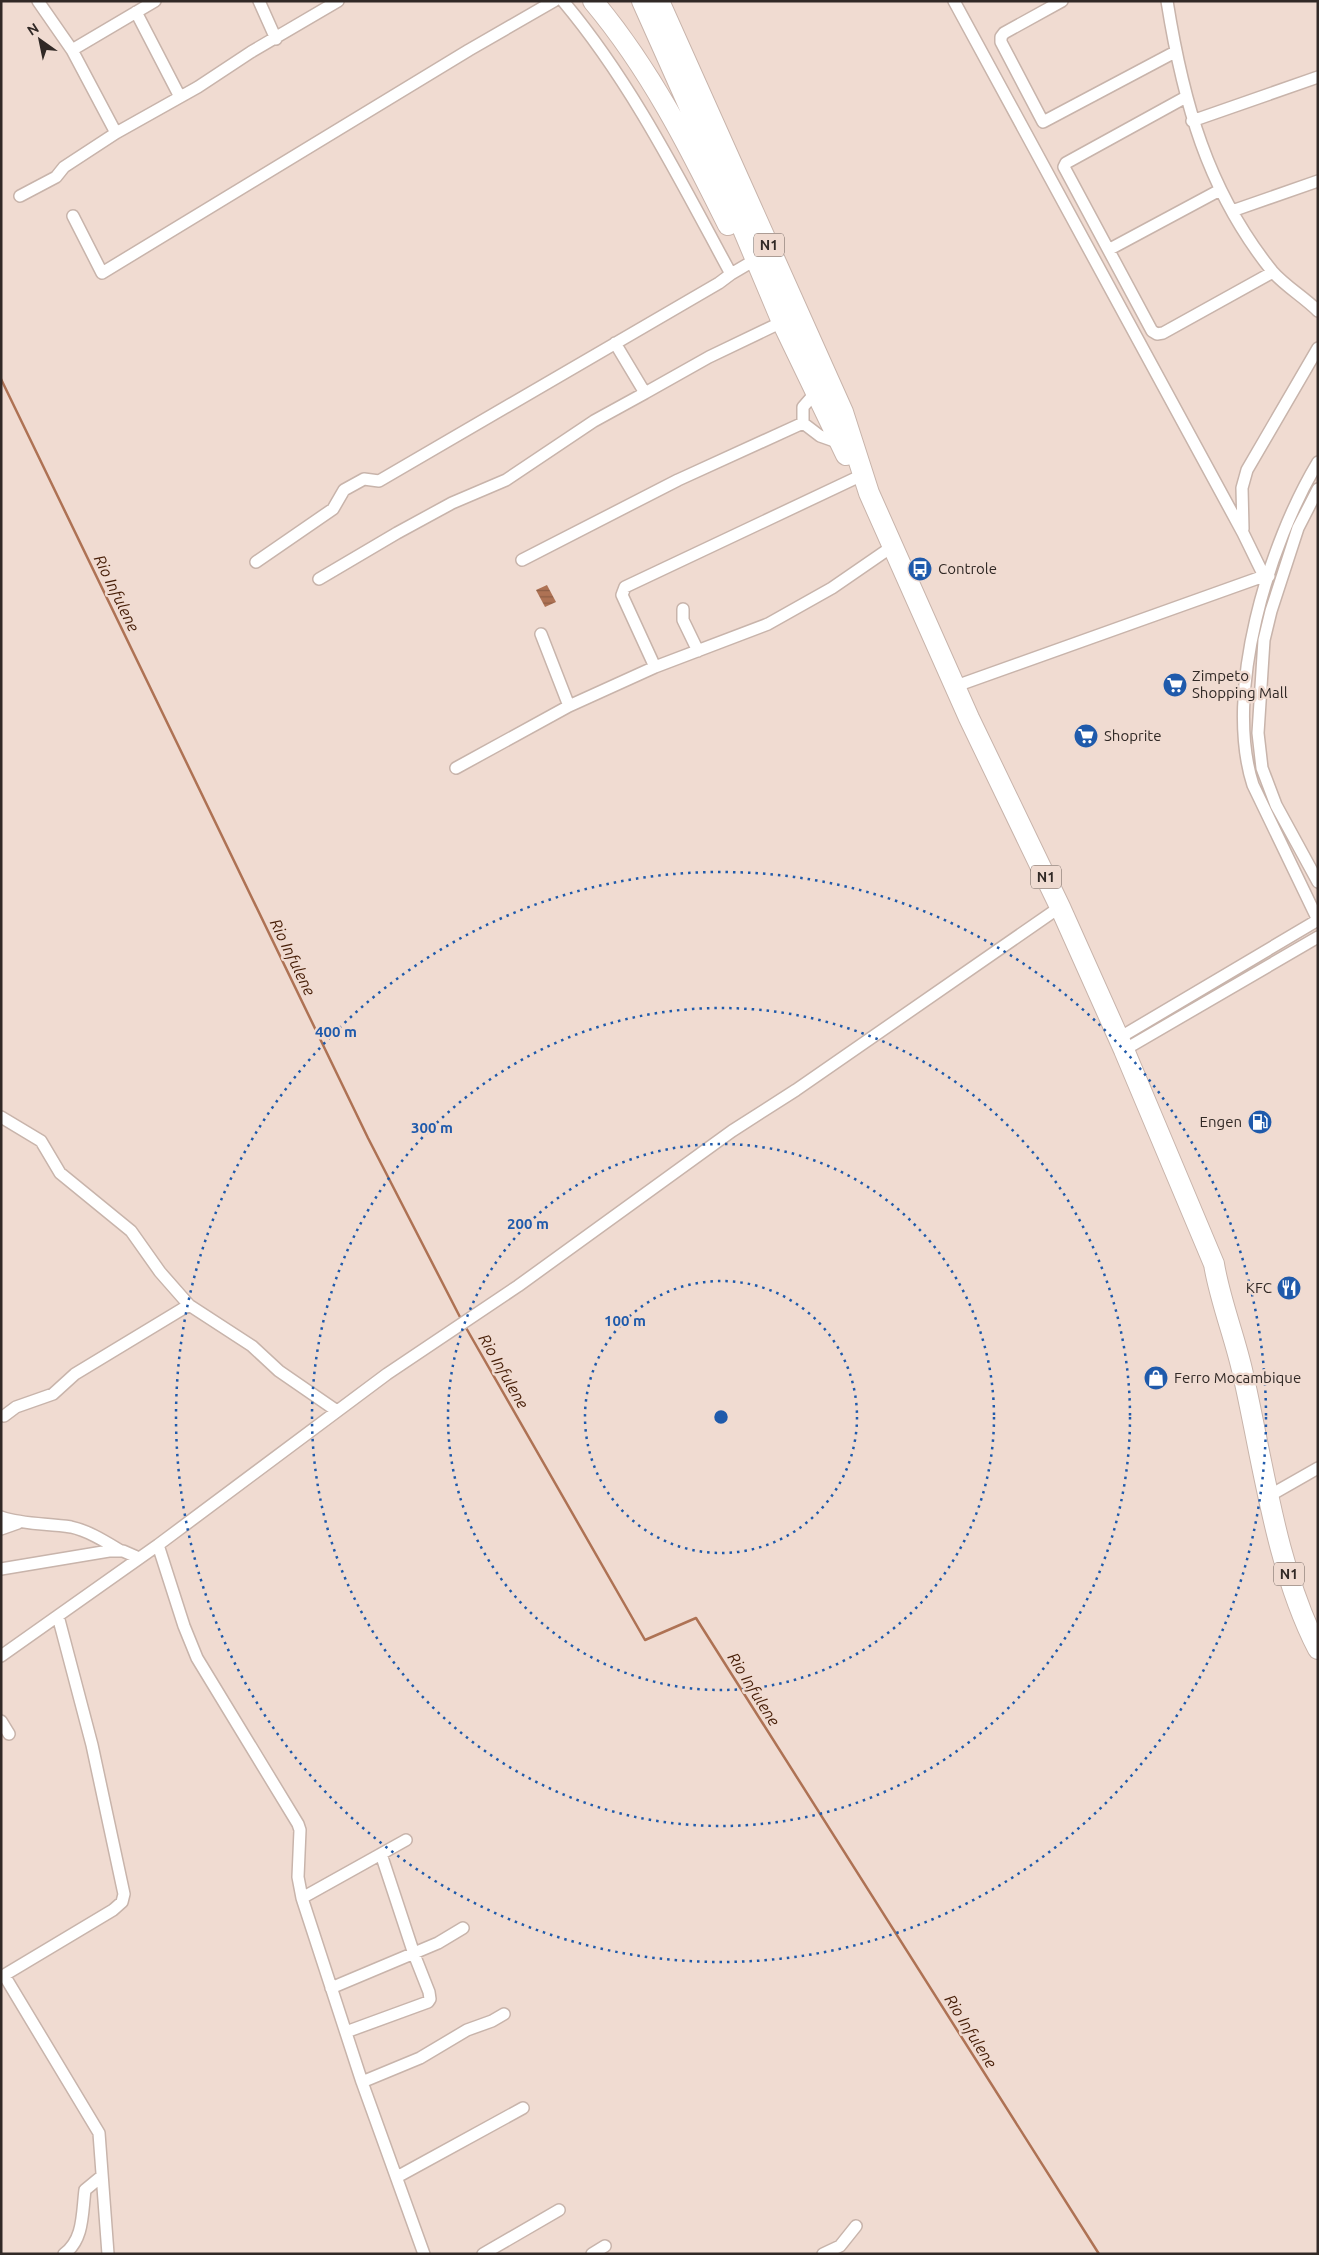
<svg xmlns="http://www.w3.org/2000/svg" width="1319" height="2255" font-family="Ubuntu,sans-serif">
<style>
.water{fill:url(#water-rules)}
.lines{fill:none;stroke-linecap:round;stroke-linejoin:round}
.stream{stroke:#ae7254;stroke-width:2.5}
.street-casing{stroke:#c8b4ab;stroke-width:14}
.highway-casing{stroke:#c8b4ab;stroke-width:22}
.street{stroke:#fff;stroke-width:11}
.highway{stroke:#fff;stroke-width:20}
.ring{fill:none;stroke:#1f5aab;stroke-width:2.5;stroke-dasharray:2.5 5}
.labels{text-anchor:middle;stroke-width:5;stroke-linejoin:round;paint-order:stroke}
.shield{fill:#f0dbd1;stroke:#6a5e59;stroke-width:1}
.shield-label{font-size:14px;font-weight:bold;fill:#312926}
.poi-label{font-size:15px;fill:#312926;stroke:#f0dbd1;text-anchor:start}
.water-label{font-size:16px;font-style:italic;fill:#461d06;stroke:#f0dbd1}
.centre{fill:#1f5aab;stroke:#f0dbd1;stroke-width:2.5}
.ring-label{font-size:15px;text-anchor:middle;font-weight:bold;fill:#1f5aab;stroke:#f0dbd1;stroke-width:5;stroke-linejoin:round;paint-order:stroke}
</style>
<defs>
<pattern id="water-rules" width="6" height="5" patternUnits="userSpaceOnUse" patternTransform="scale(1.25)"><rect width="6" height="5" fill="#ae7254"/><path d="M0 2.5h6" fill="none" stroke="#8e5e45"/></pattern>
</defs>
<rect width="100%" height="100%" fill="#f0dbd1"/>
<path class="water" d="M547 585 556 602 545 607 536 590Z"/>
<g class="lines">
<path class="stream" d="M1 379 368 1138 461 1319
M465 1326 645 1640 696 1618 1099 2254"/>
<defs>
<path id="street" d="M38 1 72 50 116 133
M259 1 276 39
M954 1 1243 533 1264 576H1269
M1062 1 1004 33 1001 37V42L1043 122 1175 52
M1167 1C1183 101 1207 190 1272 271 1285 286 1304 297 1318 311
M136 12 180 97
M72 50 155 1
M1186 97 1066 163 1064 167 1152 331 1157 334 1163 333 1273 272
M1192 121 1318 77
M20 196 56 177 64 167 116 133 198 87 251 52 338 1
M1232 211 1318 181
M73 216 102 273 469 50 554 1
M1110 249 1220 190
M731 274 748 264
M615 343 645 393 709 357 782 322
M816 392 803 407V423L820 436 840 443
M1318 462C1269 543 1223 693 1253 785L1318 920
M1318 489 1298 528 1271 611 1264 640 1258 733 1262 768 1276 805 1318 882
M1243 529 1242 488 1247 470 1318 348
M522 560 678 480 803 423
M256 562 333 509 344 490 364 479 379 481 719 283 731 274C680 180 632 83 563 1
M319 579 397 533 452 503 506 480 594 421 645 393
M683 609V620L698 651
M541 634 569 706
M655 667 622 595 625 587 858 477
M956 686 1264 576
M456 768 569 706 655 667 768 624 832 588 893 546
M1119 1038 1318 920
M1124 1050 1318 937
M1 1117 41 1141 60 1173 131 1231 160 1272 189 1305 252 1346 279 1371 337 1411
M4 1416 16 1407 53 1394 75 1374 189 1305
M1269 1496 1318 1468
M1 1517C24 1525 47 1523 71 1527 89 1531 106 1542 121 1551
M1 1529 18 1523
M158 1545 184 1626 197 1658 298 1824 300 1830 298 1877 302 1898 362 2082 424 2254
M1 1569 109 1551H123L139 1558
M1 1656 158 1545 387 1374 518 1286 732 1131 796 1090 1060 907
M1 1721 9 1734
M302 1898 406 1840
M4 1975 99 2133 108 2254
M1 1977 113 1910 122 1902 124 1894 92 1745 58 1616
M331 1988 438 1943 463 1928
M346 2032 428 2002 430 1999 429 1992 414 1954 381 1854
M362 2082 420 2058 467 2030 492 2021 504 2014
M397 2177 523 2108
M64 2254C84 2240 82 2213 85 2190L102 2176
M483 2254 559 2210
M592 2254 605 2246
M823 2254 840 2246 856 2226"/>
<path id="highway" d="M593 1C650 69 689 146 728 225
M642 1 729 196 782 322 846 455
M659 1 843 412 869 493 969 718 1060 907 1124 1050 1214 1264C1220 1301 1235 1337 1243 1374 1263 1462 1276 1568 1318 1649"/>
</defs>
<use href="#street" class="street-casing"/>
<use href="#highway" class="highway-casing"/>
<use href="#street" class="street"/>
<use href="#highway" class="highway"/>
</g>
<g class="ring">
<circle cx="721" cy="1417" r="136"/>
<circle cx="721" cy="1417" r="273"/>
<circle cx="721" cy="1417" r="409"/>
<circle cx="721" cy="1417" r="545"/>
</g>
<defs>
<symbol id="bus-disc" viewBox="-11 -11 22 22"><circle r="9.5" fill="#1f5aab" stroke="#f0dbd1"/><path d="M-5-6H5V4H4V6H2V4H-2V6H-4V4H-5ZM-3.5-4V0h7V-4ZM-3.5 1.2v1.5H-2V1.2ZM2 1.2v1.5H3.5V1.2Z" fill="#fff"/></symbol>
<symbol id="supermarket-disc" viewBox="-11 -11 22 22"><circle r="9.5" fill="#1f5aab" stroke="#f0dbd1"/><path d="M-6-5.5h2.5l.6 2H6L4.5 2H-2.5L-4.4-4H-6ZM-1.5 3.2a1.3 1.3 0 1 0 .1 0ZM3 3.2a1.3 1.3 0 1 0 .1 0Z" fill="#fff"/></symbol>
<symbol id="fuel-disc" viewBox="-11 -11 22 22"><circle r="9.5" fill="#1f5aab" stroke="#f0dbd1"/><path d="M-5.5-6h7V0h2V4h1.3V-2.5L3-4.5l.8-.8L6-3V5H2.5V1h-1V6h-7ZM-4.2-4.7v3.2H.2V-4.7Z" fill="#fff"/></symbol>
<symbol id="restaurant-disc" viewBox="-11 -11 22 22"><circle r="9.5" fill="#1f5aab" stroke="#f0dbd1"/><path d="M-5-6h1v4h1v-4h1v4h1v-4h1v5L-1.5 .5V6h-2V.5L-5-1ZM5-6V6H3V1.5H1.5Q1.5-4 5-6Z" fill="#fff"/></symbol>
<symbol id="shop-disc" viewBox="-11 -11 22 22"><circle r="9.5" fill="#1f5aab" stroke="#f0dbd1"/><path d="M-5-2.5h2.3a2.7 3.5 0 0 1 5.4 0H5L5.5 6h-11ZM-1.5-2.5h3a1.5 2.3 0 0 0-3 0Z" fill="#fff"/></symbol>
</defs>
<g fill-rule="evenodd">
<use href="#bus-disc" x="906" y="555" width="28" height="28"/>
<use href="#supermarket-disc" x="1161" y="671" width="28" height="28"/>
<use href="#supermarket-disc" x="1072" y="722" width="28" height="28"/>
<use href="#fuel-disc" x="1246" y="1108" width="28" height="28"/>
<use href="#restaurant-disc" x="1275" y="1274" width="28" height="28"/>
<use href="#shop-disc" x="1142" y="1364" width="28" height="28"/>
</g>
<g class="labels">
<g class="shield">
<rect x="754" y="233.5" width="30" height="23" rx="4"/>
<rect x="1031" y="865.5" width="30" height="23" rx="4"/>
<rect x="1274" y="1562.5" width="30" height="23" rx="4"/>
</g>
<g class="shield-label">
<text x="769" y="250">N1</text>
<text x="1046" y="882">N1</text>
<text x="1289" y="1579">N1</text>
</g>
<g class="poi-label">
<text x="938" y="574">Controle</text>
<text x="1192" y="681">Zimpeto<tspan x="1192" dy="17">Shopping Mall</tspan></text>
<text x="1104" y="741">Shoprite</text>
<text x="1242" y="1127" text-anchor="end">Engen</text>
<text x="1272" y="1293" text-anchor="end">KFC</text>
<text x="1174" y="1383">Ferro Mocambique</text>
</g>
<g class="water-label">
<text transform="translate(117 593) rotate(64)" y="6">Rio Infulene</text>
<text transform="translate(293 957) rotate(64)" y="6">Rio Infulene</text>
<text transform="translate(504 1371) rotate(60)" y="6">Rio Infulene</text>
<text transform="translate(754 1689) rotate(58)" y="6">Rio Infulene</text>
<text transform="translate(971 2031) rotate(58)" y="6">Rio Infulene</text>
</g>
</g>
<circle cx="721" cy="1417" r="8" class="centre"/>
<g class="ring-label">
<text x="336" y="1037">400 m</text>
<text x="432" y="1133">300 m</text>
<text x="528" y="1229">200 m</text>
<text x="625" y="1326">100 m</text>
</g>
<rect width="1319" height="2255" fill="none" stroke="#312926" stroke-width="5"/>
<g transform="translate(40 40) rotate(327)" stroke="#f0dbd1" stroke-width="4" paint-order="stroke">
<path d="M0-4L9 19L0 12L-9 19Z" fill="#312926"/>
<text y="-8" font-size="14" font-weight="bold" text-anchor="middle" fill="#312926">N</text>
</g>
</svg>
